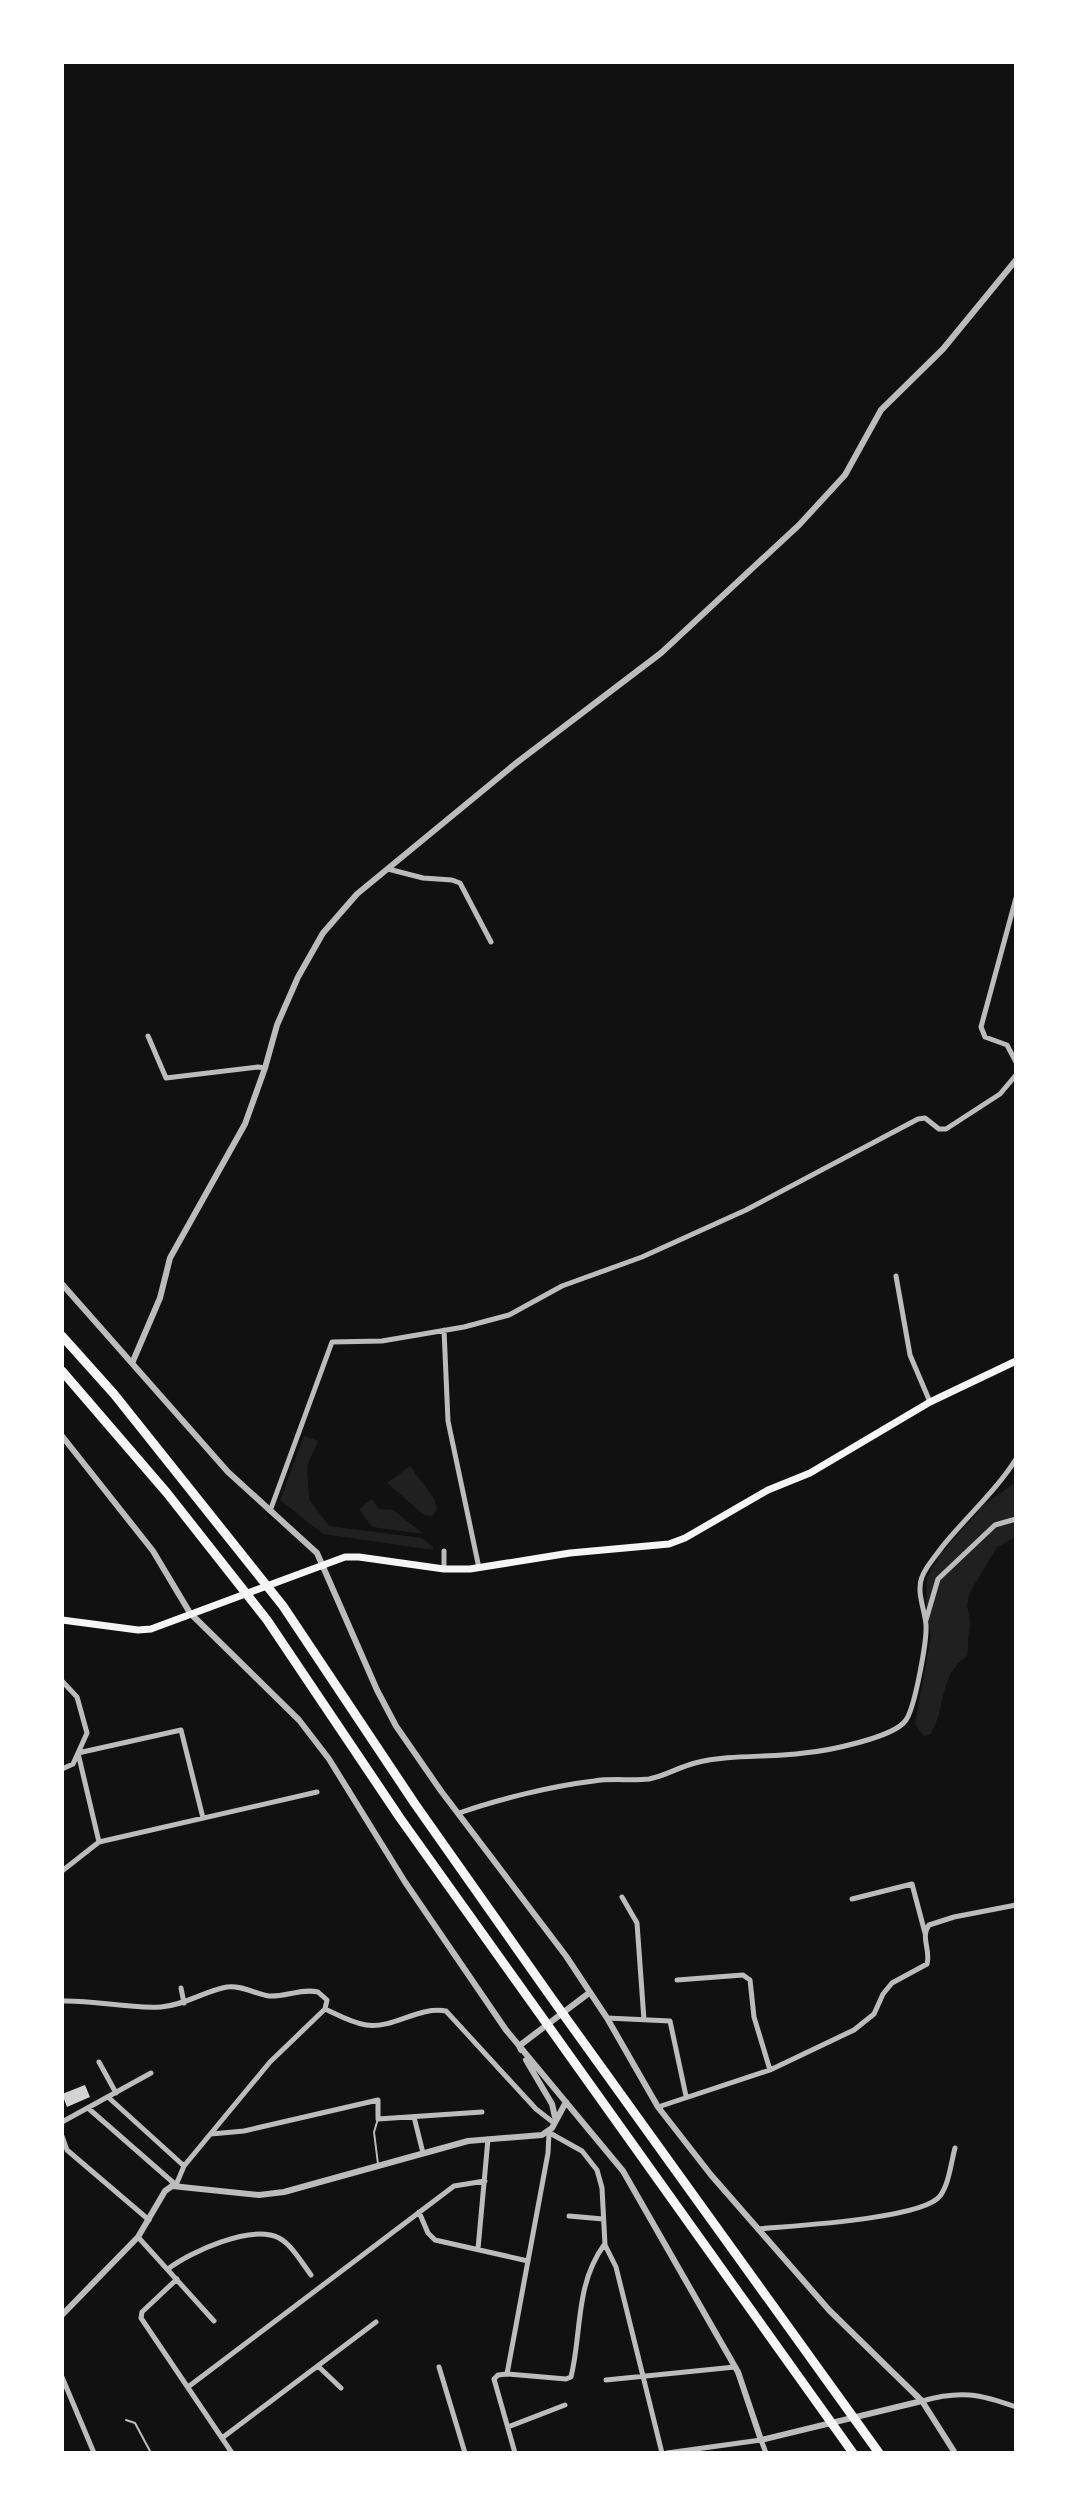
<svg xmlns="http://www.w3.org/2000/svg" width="1078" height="2515" font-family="Montserrat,sans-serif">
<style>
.green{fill:#202020}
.building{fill:#d3d3d3}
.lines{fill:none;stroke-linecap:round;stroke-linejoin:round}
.service{stroke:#bcbcbc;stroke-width:2}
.minor{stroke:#bcbcbc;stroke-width:5}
.tertiary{stroke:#bcbcbc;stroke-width:6}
.secondary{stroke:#f5f5f5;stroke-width:7}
.motorway{stroke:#f5f5f5;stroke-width:9}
</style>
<rect width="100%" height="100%" fill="#111"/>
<path class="green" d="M304 1436 318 1441 307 1466 309 1499 329 1526 422 1538 433 1547V1550L323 1534 280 1500Z
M410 1466 435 1500 437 1510 432 1516 424 1515 387 1483Z
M1016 1482V1537L997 1547 970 1592 967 1605 970 1622 967 1656C938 1675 947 1708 930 1735L924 1736 915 1724 931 1636 926 1603 927 1578 940 1555 984 1505Z
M372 1499 379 1509 393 1510 424 1534 372 1527 359 1509Z"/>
<path class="building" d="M85 2085 90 2097 67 2107 62 2094Z"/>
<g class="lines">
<path class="service" d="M378 2164 374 2132 378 2119
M126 2420 135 2423 151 2453"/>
<path class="minor" d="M388 869 423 878 452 880 460 883 491 942
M1016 898 981 1027 985 1037 1007 1045 1016 1062
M148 1036 166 1078 258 1067 265 1068
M896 1276 910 1355 930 1402
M444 1330 448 1421 479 1568
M270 1511 332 1342 382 1341 464 1327 509 1315 562 1286 642 1257 746 1210 918 1119 925 1118 939 1129H946L1000 1094 1016 1075
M444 1569V1551
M926 1620 938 1579 995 1525 1016 1519
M62 1681 77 1697 87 1733 73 1764 62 1769
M78 1753 99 1842 317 1792
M78 1753 181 1730 203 1818
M459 1813C499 1799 552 1786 594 1781 612 1778 631 1781 649 1779 665 1776 679 1767 695 1763 731 1754 768 1758 804 1753 826 1751 894 1738 906 1720 915 1707 927 1641 926 1625 925 1610 916 1592 922 1577 926 1566 935 1557 942 1547 966 1517 996 1491 1016 1459
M62 1871 99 1842
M622 1897 637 1923 644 2020
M852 1899 912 1884 925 1933
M677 1980 743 1975 750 1980 754 2017 770 2070
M181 1988 184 2003
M62 2001C95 2000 128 2009 161 2007 186 2005 204 1991 227 1987 242 1985 255 1994 269 1996 286 1997 302 1988 318 1992L327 2000 325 2009
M325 2009C338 2015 352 2023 366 2025 394 2029 418 2006 446 2011L536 2109 554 2123
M607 2018 670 2021 686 2096
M99 2062 116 2093
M108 2097 184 2166
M658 2107 770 2070 854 2030 874 2014 883 1994 892 1983 927 1964C931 1950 920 1937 929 1925L954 1917 1016 1905
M88 2108 176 2185 184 2166 270 2062 325 2009
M414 2117 423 2153
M62 2122 151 2073
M548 2132 582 2151 597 2170 602 2188 605 2245 616 2267 662 2453
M211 2134 244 2131 378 2100V2119L482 2112
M62 2136 67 2150 149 2220
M419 2212 428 2233 435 2240 528 2261
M569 2216 603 2219
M758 2229C790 2226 923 2219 940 2196 949 2184 951 2163 955 2148
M138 2237 214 2321
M478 2249 488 2139
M168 2269C190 2252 251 2224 279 2238 292 2245 302 2263 311 2275
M177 2279 142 2312 141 2318 232 2453
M319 2367 341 2388
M439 2367 465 2453
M507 2374 548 2153 549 2133
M62 2377 94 2453
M606 2380 735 2367
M188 2387 454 2186 485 2181
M922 2401C960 2390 980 2394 1016 2407
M508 2427 565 2405
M222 2438 376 2322
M515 2453 494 2379 498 2375 507 2374 566 2379 571 2377C582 2332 575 2285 604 2245
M667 2453 761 2440 766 2453"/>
<path class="tertiary" d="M62 1284 228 1472 317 1553 377 1690 396 1726 441 1791 566 1956 607 2018 658 2107 711 2175 829 2310 922 2401 955 2453
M133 1361 160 1298 170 1258 245 1124 265 1068 277 1025 298 977 323 933 357 894 515 764 661 653 799 525 845 475 881 410 943 349 1016 260
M62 1436 153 1551 190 1613 299 1720 329 1759 405 1882 506 2030 623 2171 738 2372 761 2440 922 2401
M521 2050 519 2046 589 1993
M526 2060 552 2104 555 2117
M62 2315 138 2237 165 2191 172 2186 259 2195 284 2192 468 2141 542 2135 552 2128 566 2102"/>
<path class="secondary" d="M62 1620 138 1630 151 1629 345 1557H359L444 1569H470L570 1553 669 1544 685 1538 768 1490 810 1473 930 1402 1016 1361"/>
<path class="motorway" d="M62 1336 114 1394 283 1606 415 1804 553 2000 879 2453
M62 1371 167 1493 267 1620 400 1818 853 2453"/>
</g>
<rect width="1078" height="2515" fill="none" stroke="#ffffff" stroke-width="128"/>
</svg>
